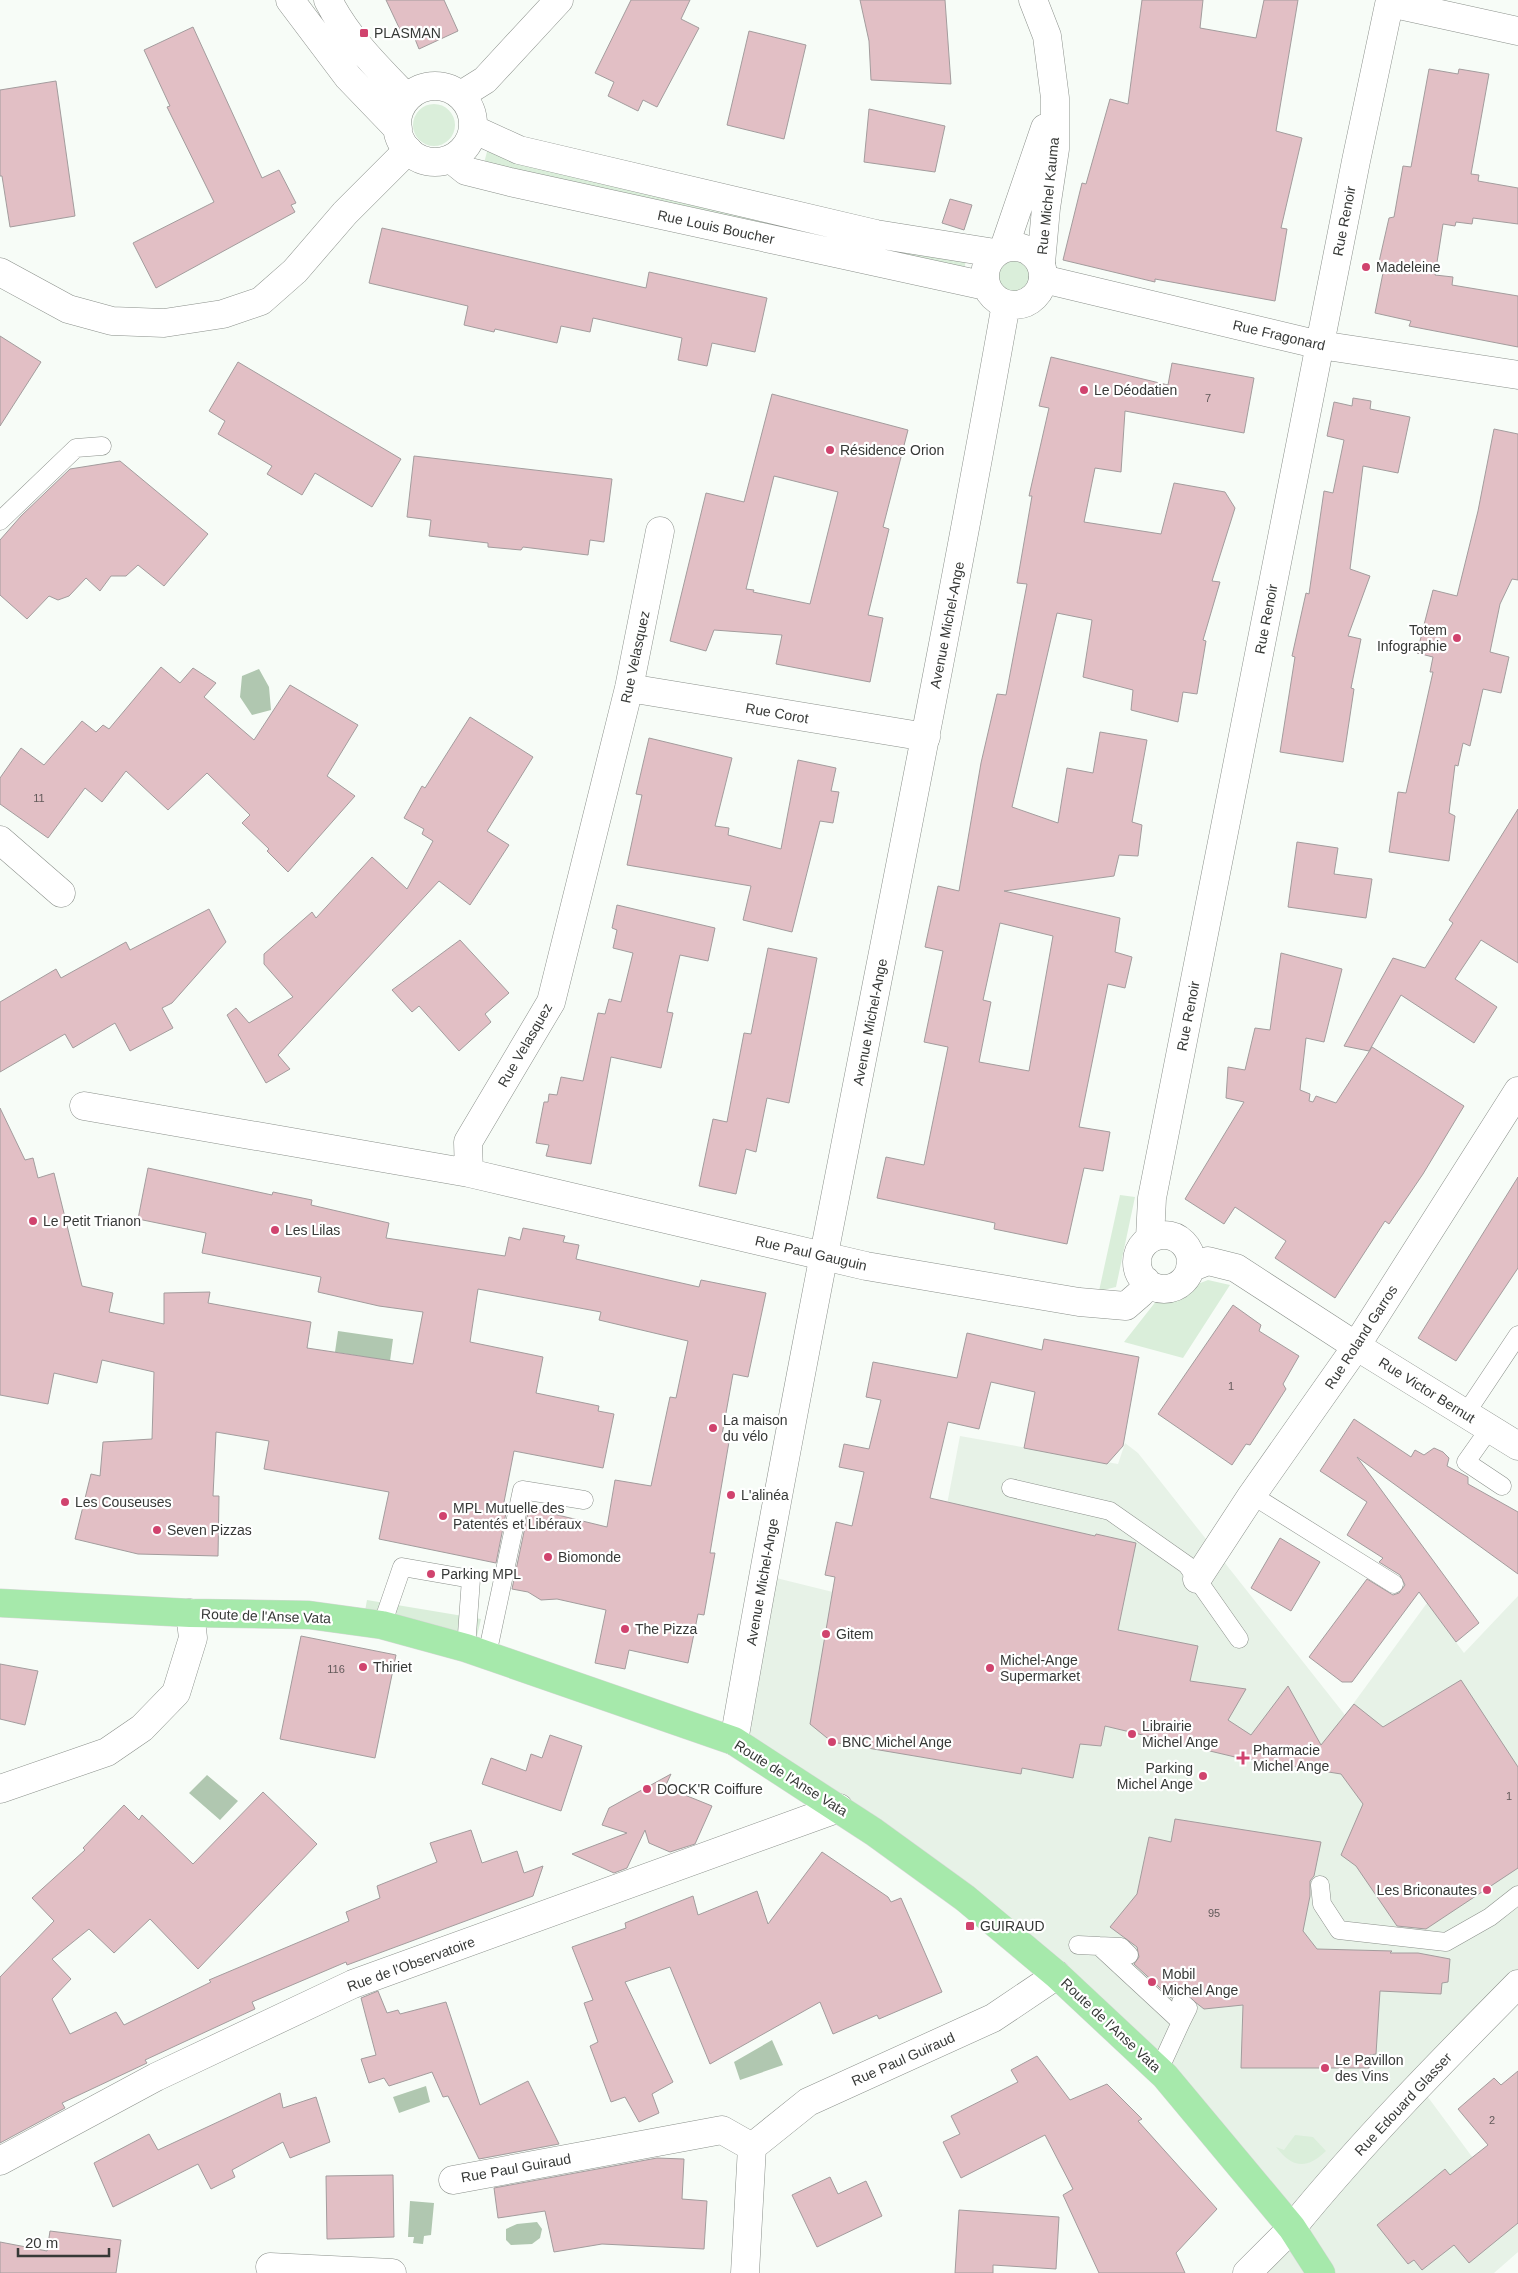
<svg xmlns="http://www.w3.org/2000/svg" width="1518" height="2273" font-family="Arial,sans-serif">
<style>
.built{fill:#e7f2e7}
.green{fill:#daeeda}
.water{fill:#b0c7b0}
.building{fill:#e2bfc5;stroke:#a39c9d;fill-rule:evenodd}
.lines{fill:none;stroke-linecap:round;stroke-linejoin:round}
.service-casing{stroke:#8b908b;stroke-width:19}
.minor-casing{stroke:#8b908b;stroke-width:29}
.tertiary-casing{stroke:#8b908b;stroke-width:29}
.secondary-casing{stroke:#8b908b;stroke-width:29}
.primary-casing{stroke:#d7d7d7;stroke-width:29}
.service{stroke:#fff;stroke-width:18}
.minor{stroke:#fff;stroke-width:28}
.tertiary{stroke:#fff;stroke-width:28}
.secondary{stroke:#fff;stroke-width:28}
.primary{stroke:#a6e9ab;stroke-width:28}
.poi-dot{fill:#d0436e;stroke:#fff;stroke-width:2}
.labels{text-anchor:middle;stroke-width:4.5;stroke-linejoin:round;paint-order:stroke}
.number-label{font-size:11px;fill:#625a5a}
.poi-label{font-size:14px;fill:#373937;stroke:#fff;text-anchor:start}
.street-label{font-size:14px;fill:#373937;stroke:#fff}
</style>
<rect width="100%" height="100%" fill="#f7fcf7"/>
<path class="built" d="M960 1436 1118 1464 1125 1443 1138 1453 1345 1715 1427 1603 1464 1653 1518 1596V1984L1419 2085 1518 2219V2252L1494 2273H1247L1292 2228 1057 1975 734 1741 764 1575 926 1615Z"/>
<path class="green" d="M413 125a21 21 0 1 1 42 0a21 21 0 1 1-42 0Z
M488 148 966 261 963 273 484 163Z
M991 276a22 22 0 1 1 44 0a22 22 0 1 1-44 0Z
M1120 1195 1135 1197 1116 1287 1099 1291Z
M1208 1280 1230 1285 1183 1358 1124 1342 1157 1300Z
M367 1600 481 1619 476 1640 365 1611Z
M1295 2135 1313 2137 1326 2151C1307 2169 1293 2169 1276 2147L1284 2150Z"/>
<path class="water" d="M259 669 269 687 271 710 252 715 240 697 242 676Z
M338 1331 393 1339 390 1361 335 1352Z
M207 1775 238 1801 220 1820 189 1793Z
M772 2040 783 2065 740 2080 734 2062Z
M426 2086 430 2102 399 2113 393 2097Z
M410 2201 434 2203 431 2235 424 2236 423 2244 413 2243 414 2237H408Z
M537 2222 542 2229 540 2238 532 2244 511 2245 506 2240V2229L517 2224Z"/>
<path class="building" d="M386 0H444L458 31 419 49 413 34 403 36Z
M631 0H690L681 19 699 28 657 107 643 100 638 111 608 96 614 82 595 73Z
M860 0H945L951 84 871 80 869 41Z
M1142 0H1203L1200 28 1256 38 1264 0H1298L1276 131 1302 138 1281 228 1287 229 1275 301 1155 279V282L1063 260 1082 183 1086 184 1110 99 1128 104Z
M193 27 262 178 279 170 296 203 291 205 295 212 156 288 133 243 214 202 167 107 170 106 144 50Z
M749 31 806 45 784 139 727 125Z
M1429 69 1458 74 1459 69 1489 74 1471 174 1479 175 1478 181 1518 188V224L1473 218 1472 224 1456 222 1455 226 1443 224 1435 275 1453 277 1452 285 1518 296V347L1409 326 1411 321 1375 313 1385 263 1379 262 1389 218 1394 217 1403 166 1411 167Z
M56 81 75 216 10 227 2 176H0V90Z
M869 109 945 126 935 172 864 162Z
M950 199 972 205 964 230 942 223Z
M382 228 646 288 649 272 767 298 755 352 712 343 707 366 678 360 682 338 593 318 590 332 561 326 557 343 495 329 494 332 464 325 468 306 369 283Z
M0 336 41 362 0 426Z
M1051 357 1168 385 1172 363 1254 378 1244 433 1125 411 1121 472 1095 468 1084 522 1161 534 1174 483 1225 492 1235 508 1212 581 1220 582 1203 640 1206 641 1197 694 1183 692 1178 722 1131 710 1133 690 1083 677 1092 620 1057 613 1012 807 1058 823 1067 768 1093 773 1100 732 1147 740 1132 822 1142 825 1138 856 1119 855 1114 876 1004 891 1120 918 1115 952 1132 957 1125 988 1108 984 1079 1127 1110 1132 1103 1171 1084 1168 1067 1244 994 1229 995 1223 877 1198 886 1157 924 1165 948 1047 924 1042 943 951 925 947 938 886 959 891 981 763 997 694 1006 695 1027 584 1017 583 1032 496H1029L1049 408 1039 406ZM1000 923 1053 936 1029 1071 979 1062 991 1002 983 1000Z
M238 362 401 459 372 507 315 473 302 495 267 474 272 466 218 434 225 421 209 411Z
M772 394 908 430 883 527 889 529 868 615 883 618 870 682 776 664 782 635 714 630 706 651 670 641 706 493 744 502ZM774 476 838 492 810 604 753 592 754 590 746 589Z
M1353 398 1371 401 1370 409 1410 417 1398 473 1363 466 1350 569 1370 576 1348 636 1361 639 1351 688 1354 689 1343 762 1280 752 1295 657 1292 656 1306 593 1309 594 1324 491 1333 493 1344 440 1327 436 1334 402 1352 406Z
M1494 429 1518 434V580L1512 579 1500 604 1490 652 1509 657 1501 693 1483 689 1470 746 1463 743 1458 766 1455 765 1449 813 1455 816 1449 861 1389 852 1398 792 1406 793 1433 672H1430L1433 657 1417 653 1425 621 1433 590 1457 596 1478 511Z
M414 456 612 479 604 542 590 540 588 555 523 547 521 550 488 547V543L429 536 431 520 407 517Z
M120 461 208 534 164 586 138 565 126 576H111L100 591 86 578 69 596 58 600 49 596 27 619 0 595V540L21 516 70 469Z
M161 667 180 683 193 668 216 683 204 697 254 740 290 685 358 725 327 776 355 796 288 872 267 851 269 849 242 823 250 815 207 773 168 810 126 771 102 802 85 788 48 838 0 804V778L21 748 44 765 82 721 96 732 103 725 109 729Z
M470 717 533 757 487 831 509 845 470 905 439 881 278 1055 290 1069 266 1083 227 1015 236 1008 249 1023 293 997 264 964V954L312 912 316 918 372 857 407 889 433 841 422 834 424 829 404 818 422 786 425 788Z
M649 738 732 758 715 826 729 828 728 835 781 849 798 760 836 768 831 791 839 792 833 823 820 821 792 932 743 920 751 886 627 865 642 795 636 794Z
M1518 809V963L1481 940 1455 979 1497 1007 1474 1043 1401 995 1369 1051 1344 1046 1393 958 1425 968 1453 923 1449 920Z
M1297 842 1338 848 1334 874 1372 879 1366 918 1288 907Z
M617 905 715 928 708 961 680 955 667 1012 673 1013 661 1068 611 1057 591 1164 546 1156 549 1145 536 1143 544 1102H548L549 1094 557 1095 561 1077 583 1081 598 1013 605 1014 609 999 621 1002 633 953 613 948 617 930 612 928Z
M209 909 226 942 172 1003 162 1008 173 1028 130 1051 115 1023 73 1048 65 1034 0 1072V1002L56 969 61 978 126 942 130 950Z
M460 940 509 993 485 1014 491 1022 459 1051 419 1006 412 1012 392 990Z
M768 948 817 958 789 1103 767 1098 756 1152 746 1149 736 1194 699 1186 713 1119 727 1122 744 1033 751 1034Z
M1281 953 1342 969 1324 1042 1306 1038 1300 1090 1310 1094 1309 1101 1313 1102 1316 1096 1336 1103 1372 1047 1464 1106 1423 1174 1389 1224 1385 1221 1335 1298 1275 1258 1286 1241 1235 1207 1224 1224 1185 1199 1244 1102 1226 1098 1228 1067 1245 1070 1255 1028 1270 1030Z
M0 1108 25 1160 33 1158 38 1178 54 1173 82 1286 113 1293 109 1312 164 1324V1293L210 1292 208 1303 311 1322 307 1348 413 1364 423 1312 379 1306 318 1292 321 1277 202 1253 206 1233 138 1219 148 1168 272 1195 273 1192 312 1200 311 1205 389 1223 386 1238 505 1256 509 1237 520 1240 523 1228 565 1236 563 1242 579 1245 576 1259 699 1287 701 1280 766 1293 748 1377 733 1374 722 1435 730 1436 710 1553H715L704 1615 698 1614 688 1663 629 1650 625 1669 595 1663 606 1610 557 1599 541 1600 528 1592 512 1589 529 1508 607 1527 615 1480 651 1486 670 1397 676 1398 688 1341 599 1320 601 1312 478 1289 470 1342 543 1357 536 1393 599 1406 598 1411 614 1414 603 1468 514 1451 504 1502 508 1503 496 1563 379 1539 389 1492 264 1469 269 1441 216 1432 213 1496H219L218 1556 138 1554 75 1539 91 1474 100 1476 103 1442 152 1439 154 1372 102 1360 97 1383 54 1373 48 1404 0 1395Z
M1518 1177V1268L1456 1361 1418 1338Z
M1233 1305 1261 1325 1259 1331 1299 1356 1283 1384 1286 1389 1250 1445 1246 1444 1232 1465 1158 1414Z
M967 1333 1042 1350 1044 1339 1139 1357 1123 1446 1107 1464 1024 1448 1035 1392 991 1382 979 1429 948 1422 930 1498 1095 1536 1096 1534 1136 1543 1118 1630 1198 1646 1190 1681 1246 1689 1228 1720 1251 1735 1288 1686 1321 1745 1354 1704 1383 1727 1461 1680 1518 1767V1868L1426 1929 1397 1926 1356 1866 1341 1855 1363 1804 1341 1774 1235 1757 1105 1726 1101 1746 1080 1744 1073 1778 1022 1768 1021 1774 832 1742 810 1724 835 1577 825 1575 836 1522 852 1526 864 1472 839 1467 844 1444 869 1449 881 1400 866 1397 873 1362 957 1378Z
M1354 1419 1411 1457 1415 1450 1424 1455 1434 1448 1443 1452 1449 1458 1447 1466 1468 1477V1484L1518 1512V1574L1357 1457 1479 1623 1456 1642 1419 1592 1352 1682H1342L1309 1657 1367 1579 1393 1595 1399 1593 1405 1585 1400 1575 1379 1562 1383 1558 1347 1535 1367 1502 1320 1471Z
M1280 1538 1320 1562 1291 1611 1251 1588Z
M301 1636 396 1655 375 1758 280 1739Z
M0 1664 38 1671 25 1725 0 1719Z
M550 1735 582 1746 561 1811 482 1784 491 1758 526 1771 531 1754 542 1758Z
M671 1774 665 1787 712 1806 695 1844 670 1852 649 1843 645 1830 627 1868 614 1873 572 1854 627 1833 602 1825 609 1808Z
M263 1792 317 1844 198 1969 150 1919 114 1953 89 1929 52 1959 71 1979 52 1999 70 2034 116 2012 124 2025 211 1982 209 1980 349 1921 346 1912 380 1898 377 1886 437 1862 430 1843 471 1830 482 1863 517 1851 524 1873 543 1866 533 1896 347 1965 346 1962 252 2002 255 2009 145 2060 147 2063 62 2103 65 2108 0 2143V1977L54 1921 32 1898 85 1850 83 1848 124 1805 139 1820 142 1815 193 1864Z
M1175 1819 1321 1842 1314 1876 1310 1881V1896L1303 1931 1317 1949 1392 1951 1390 1953H1418L1450 1959 1448 1982 1442 1983 1441 1994 1380 1991 1376 2054 1370 2055 1369 2068H1241L1243 2005 1204 2009 1182 1992H1177L1171 1998 1134 1964 1139 1957 1137 1947 1110 1927 1137 1894 1149 1837 1171 1842Z
M822 1852 888 1897 891 1902 901 1898 942 1992 879 2019 877 2015 833 2034 820 2002 710 2064 670 1967 625 1982 673 2082 652 2094 659 2113 639 2122 625 2097 611 2102 590 2046 598 2042 584 2003 593 2000 572 1947 626 1928 625 1923 693 1896 698 1915 757 1891 768 1924Z
M378 1991 387 2013 398 2010 400 2014 446 2002 480 2105 528 2081 559 2144 479 2159 448 2096 443 2097 432 2072 389 2086 384 2078 369 2083 361 2059 376 2055 361 1998Z
M1037 2056 1070 2100 1107 2084 1142 2119 1138 2121 1217 2209 1176 2253 1185 2273H1099L1063 2195 1073 2189 1045 2135 961 2178 943 2142 960 2134 951 2116 1018 2082 1011 2070Z
M1518 2071V2223L1469 2263 1454 2245 1422 2270 1414 2260 1408 2264 1377 2225 1445 2169 1450 2175 1488 2145 1458 2109 1494 2078 1501 2085Z
M280 2093 283 2108 316 2097 330 2142 290 2158 283 2142 232 2170 235 2177 211 2189 198 2164 113 2207 94 2163 149 2134 158 2150Z
M657 2158 684 2159 682 2199 707 2201 704 2249 602 2244 554 2252 545 2211 498 2218 494 2188Z
M393 2175 394 2237 327 2239 326 2176Z
M830 2177 838 2194 866 2181 882 2216 817 2247 792 2195Z
M959 2210 1059 2217 1056 2269 993 2265V2273H955Z
M50 2231 121 2240 116 2273H0V2242L47 2251Z"/>
<g class="lines">
<defs>
<path id="service" d="M0 521 76 448 102 446
M1466 1413 1518 1335
M1490 1428 1466 1462 1502 1486
M1011 1488 1110 1511 1187 1565 1239 1639
M1252 1495 1394 1584
M382 1625 402 1567 471 1579 466 1648
M487 1655 522 1490 584 1500
M1320 1885 1322 1904 1339 1930 1446 1942 1490 1917 1518 1895
M1078 1945 1099 1946 1181 2022 1159 2070
M1099 1946 1121 1947 1129 1955
M1181 2022 1188 2008 1181 2002"/>
<path id="minor" d="M1390 3 1518 31
M461 95 485 80 559 0
M0 272 68 309 112 321 164 323 223 314 261 301 295 271 345 213 408 150
M1043 279 1320 345 1518 375
M629 688 926 737
M0 840 61 893
M84 1106 469 1173 468 1142 551 1002 629 688 660 531
M469 1173 866 1266 1079 1302 1126 1306 1141 1293 1146 1281
M1137 1262a27 27 0 1 1 54 0a27 27 0 1 1-54 0Z
M1150 1238 1152 1198 1356 161 1390 0
M1190 1268 1208 1261 1236 1268 1356 1346 1518 1446
M1197 1579 1252 1495 1349 1357 1518 1091
M0 1789 107 1752 142 1728 176 1693 193 1638 190 1613
M0 2161 156 2077 353 1984 839 1808
M453 2180 722 2130 752 2147
M270 2267 392 2273
M745 2273 752 2147 808 2102 993 2018 1057 1975"/>
<path id="tertiary" d="M1033 0 1047 36 1055 98V149L1046 208 1041 263
M1004 248 1045 128
M1247 2273 1292 2228"/>
<path id="secondary" d="M290 0 348 77 398 129
M328 0C347 38 378 68 407 98
M397 124a38 38 0 1 1 76 0a38 38 0 1 1-76 0Z
M473 129 519 150 876 234 995 253
M451 159 466 171 510 182 986 286
M985 276a29 29 0 1 1 58 0a29 29 0 1 1-58 0Z
M734 1741C817 1261 921 784 1006 304
M1292 2228C1362 2142 1440 2063 1518 1984"/>
<path id="primary" d="M0 1603 190 1613 309 1615 382 1625 466 1648 734 1741 874 1832 965 1898 1057 1975 1165 2076 1292 2228 1321 2273"/>
</defs>
<use href="#service" class="service-casing"/>
<use href="#minor" class="minor-casing"/>
<use href="#tertiary" class="tertiary-casing"/>
<use href="#secondary" class="secondary-casing"/>
<use href="#primary" class="primary-casing"/>
<use href="#service" class="service"/>
<use href="#minor" class="minor"/>
<use href="#tertiary" class="tertiary"/>
<use href="#secondary" class="secondary"/>
<use href="#primary" class="primary"/>
</g>
<g class="poi-dot">
<rect x="359" y="28" width="10" height="10" rx="2.5"/>
<circle cx="1366" cy="267" r="5"/>
<circle cx="1084" cy="390" r="5"/>
<circle cx="830" cy="450" r="5"/>
<circle cx="1457" cy="638" r="5"/>
<circle cx="33" cy="1221" r="5"/>
<circle cx="275" cy="1230" r="5"/>
<circle cx="713" cy="1428" r="5"/>
<circle cx="731" cy="1495" r="5"/>
<circle cx="65" cy="1502" r="5"/>
<circle cx="443" cy="1516" r="5"/>
<circle cx="157" cy="1530" r="5"/>
<circle cx="548" cy="1557" r="5"/>
<circle cx="431" cy="1574" r="5"/>
<circle cx="625" cy="1629" r="5"/>
<circle cx="826" cy="1634" r="5"/>
<circle cx="363" cy="1667" r="5"/>
<circle cx="990" cy="1668" r="5"/>
<circle cx="1132" cy="1734" r="5"/>
<circle cx="832" cy="1742" r="5"/>
<path d="M1240.5 1750.5h5v5h5v5h-5v5h-5v-5h-5v-5h5z"/>
<circle cx="1203" cy="1776" r="5"/>
<circle cx="647" cy="1789" r="5"/>
<circle cx="1487" cy="1890" r="5"/>
<rect x="965" y="1921" width="10" height="10" rx="2.5"/>
<circle cx="1152" cy="1982" r="5"/>
<circle cx="1325" cy="2068" r="5"/>
</g>
<g class="labels">
<g class="number-label">
<text x="1208" y="402">7</text>
<text x="39" y="802">11</text>
<text x="1231" y="1390">1</text>
<text x="336" y="1673">116</text>
<text x="1509" y="1800">1</text>
<text x="1214" y="1917">95</text>
<text x="1492" y="2124">2</text>
</g>
<g class="poi-label">
<text x="374" y="38">PLASMAN</text>
<text x="1376" y="272">Madeleine</text>
<text x="1094" y="395">Le Déodatien</text>
<text x="840" y="455">Résidence Orion</text>
<text x="1447" y="635" text-anchor="end">Totem<tspan x="1447" dy="16">Infographie</tspan></text>
<text x="43" y="1226">Le Petit Trianon</text>
<text x="285" y="1235">Les Lilas</text>
<text x="723" y="1425">La maison<tspan x="723" dy="16">du vélo</tspan></text>
<text x="741" y="1500">L'alinéa</text>
<text x="75" y="1507">Les Couseuses</text>
<text x="453" y="1513">MPL Mutuelle des<tspan x="453" dy="16">Patentés et Libéraux</tspan></text>
<text x="167" y="1535">Seven Pizzas</text>
<text x="558" y="1562">Biomonde</text>
<text x="441" y="1579">Parking MPL</text>
<text x="635" y="1634">The Pizza</text>
<text x="836" y="1639">Gitem</text>
<text x="1000" y="1665">Michel-Ange<tspan x="1000" dy="16">Supermarket</tspan></text>
<text x="373" y="1672">Thiriet</text>
<text x="1142" y="1731">Librairie<tspan x="1142" dy="16">Michel Ange</tspan></text>
<text x="842" y="1747">BNC Michel Ange</text>
<text x="1253" y="1755">Pharmacie<tspan x="1253" dy="16">Michel Ange</tspan></text>
<text x="1193" y="1773" text-anchor="end">Parking<tspan x="1193" dy="16">Michel Ange</tspan></text>
<text x="657" y="1794">DOCK'R Coiffure</text>
<text x="1477" y="1895" text-anchor="end">Les Briconautes</text>
<text x="980" y="1931">GUIRAUD</text>
<text x="1162" y="1979">Mobil<tspan x="1162" dy="16">Michel Ange</tspan></text>
<text x="1335" y="2065">Le Pavillon<tspan x="1335" dy="16">des Vins</tspan></text>
</g>
<g class="street-label">
<text transform="translate(1048 196) rotate(-84)" y="5">Rue Michel Kauma</text>
<text transform="translate(1344 221) rotate(-79)" y="5">Rue Renoir</text>
<text transform="translate(716 227) rotate(12)" y="5">Rue Louis Boucher</text>
<text transform="translate(1279 335) rotate(13)" y="5">Rue Fragonard</text>
<text transform="translate(1266 619) rotate(-79)" y="5">Rue Renoir</text>
<text transform="translate(947 625) rotate(-79)" y="5">Avenue Michel-Ange</text>
<text transform="translate(635 657) rotate(-78)" y="5">Rue Velasquez</text>
<text transform="translate(777 713) rotate(10)" y="5">Rue Corot</text>
<text transform="translate(1188 1016) rotate(-79)" y="5">Rue Renoir</text>
<text transform="translate(870 1022) rotate(-79)" y="5">Avenue Michel-Ange</text>
<text transform="translate(525 1045) rotate(-60)" y="5">Rue Velasquez</text>
<text transform="translate(811 1253) rotate(13)" y="5">Rue Paul Gauguin</text>
<text transform="translate(1361 1337) rotate(-57)" y="5">Rue Roland Garros</text>
<text transform="translate(1427 1390) rotate(32)" y="5">Rue Victor Bernut</text>
<text transform="translate(762 1582) rotate(-80)" y="5">Avenue Michel-Ange</text>
<text transform="translate(266 1616) rotate(2)" y="5">Route de l'Anse Vata</text>
<text transform="translate(791 1778) rotate(32)" y="5">Route de l'Anse Vata</text>
<text transform="translate(411 1964) rotate(-20)" y="5">Rue de l'Observatoire</text>
<text transform="translate(1111 2025) rotate(43)" y="5">Route de l'Anse Vata</text>
<text transform="translate(903 2059) rotate(-24)" y="5">Rue Paul Guiraud</text>
<text transform="translate(1403 2104) rotate(-47)" y="5">Rue Edouard Glasser</text>
<text transform="translate(516 2168) rotate(-10)" y="5">Rue Paul Guiraud</text>
</g>
</g>
<path d="M18 2248v8h91v-8" fill="none" stroke="#373937" stroke-width="2.5"/>
<text x="25" y="2248" font-size="15" fill="#373937" stroke="#ffffff" stroke-width="4" paint-order="stroke">20 m</text>
</svg>
